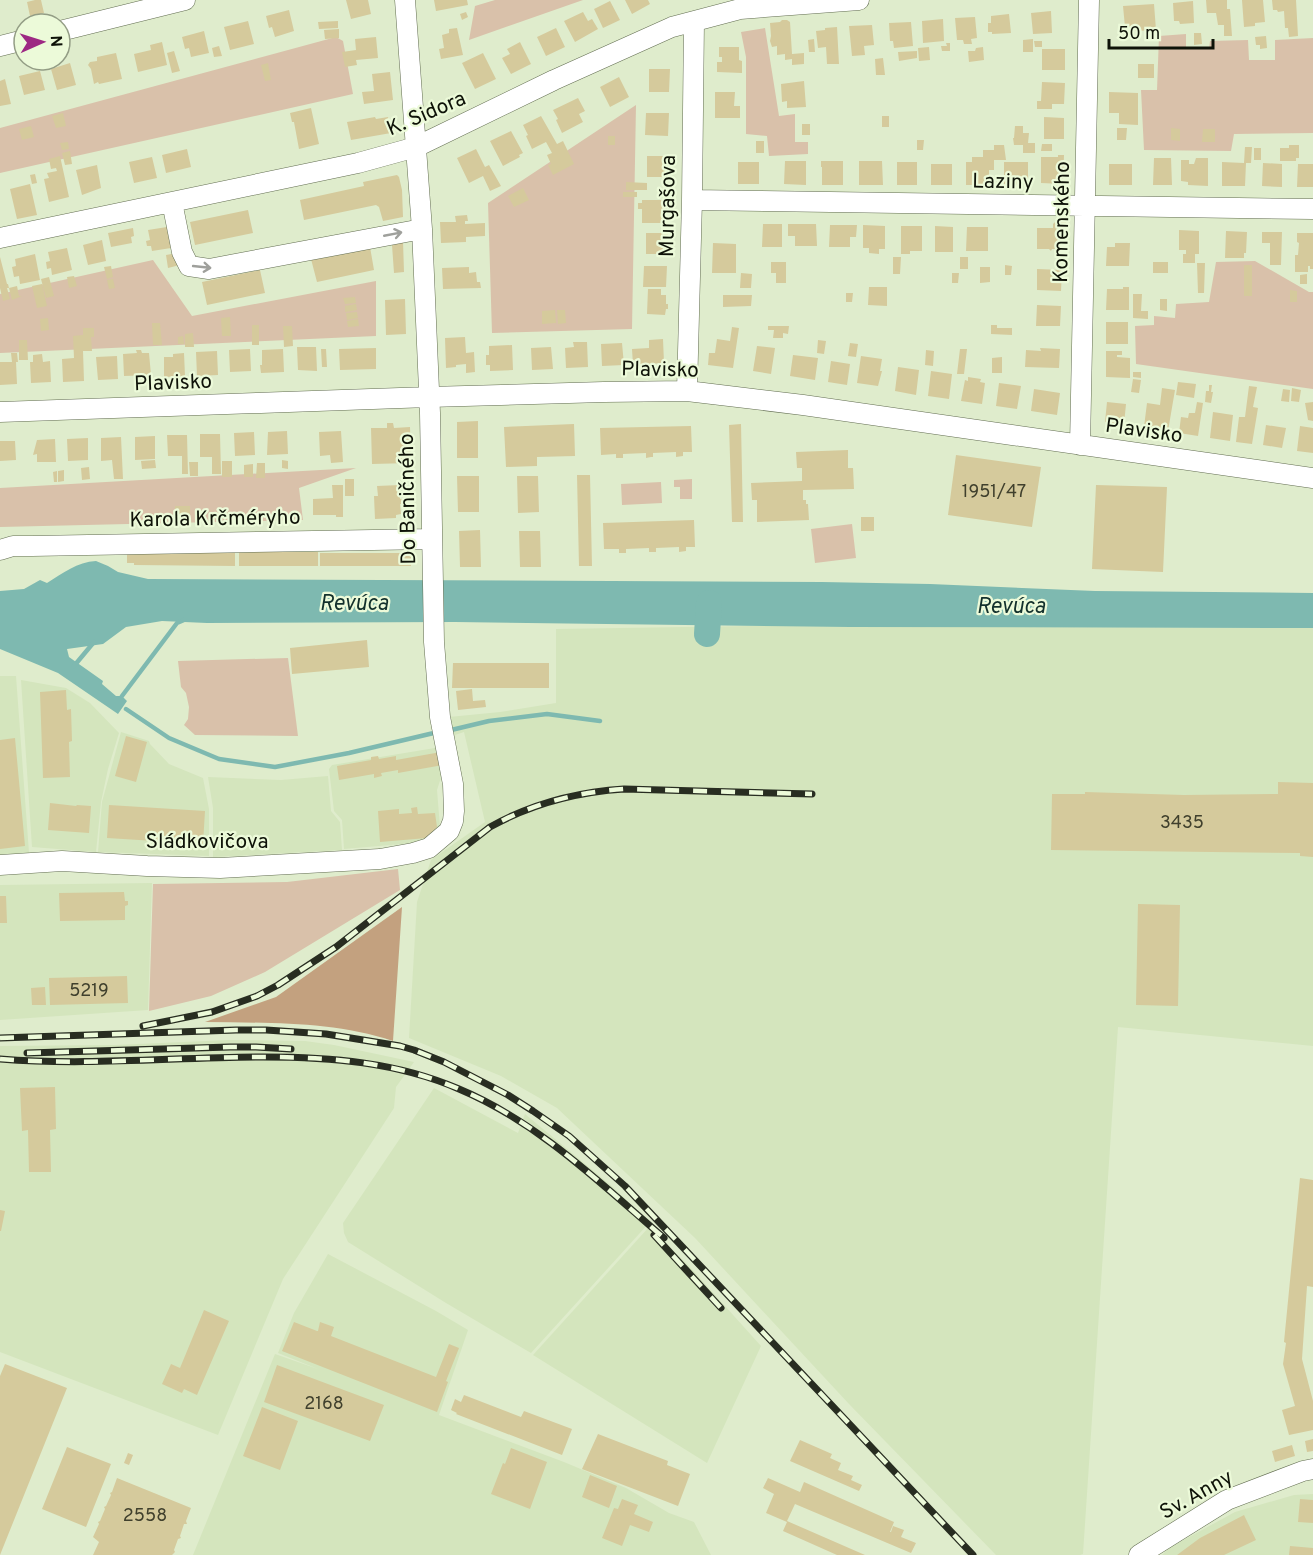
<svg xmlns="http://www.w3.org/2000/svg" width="1313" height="1555" font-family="Overpass,sans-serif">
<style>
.built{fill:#d4e5bd}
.green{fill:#d9c1aa}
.forest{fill:#c3a17f}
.water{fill:#7eb9b0}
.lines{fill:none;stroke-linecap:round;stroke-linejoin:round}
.stream{stroke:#7eb9b0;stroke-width:4.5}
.river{stroke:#7eb9b0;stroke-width:26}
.building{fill:#d5ca9c}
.minor-casing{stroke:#626d51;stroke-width:21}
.minor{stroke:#fff;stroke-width:20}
.rail-casing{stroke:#282d21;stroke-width:7}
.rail{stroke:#ecfad9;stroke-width:4.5;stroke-dasharray:14;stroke-linecap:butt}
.oneway{stroke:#9fa09c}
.labels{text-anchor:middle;stroke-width:4.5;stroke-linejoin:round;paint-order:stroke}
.number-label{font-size:18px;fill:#40402d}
.street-label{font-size:21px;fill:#0e1208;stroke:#ecfad9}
.water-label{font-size:22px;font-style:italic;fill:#12302c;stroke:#ecfad9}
</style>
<rect width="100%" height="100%" fill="#dfeccc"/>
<path class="built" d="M750 626 1313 628V1046L1118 1027 1083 1554 1080 1555H996L849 1404 695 1238 557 1108 501 1076 409 1038 417 902 431 860 485 822 464 732 452 736 449 717 500 712 556 703V629Z
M0 676H16L29 853 0 856Z
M21 680 66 688 90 703 119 733 108 769 101 802 96 852 32 847Z
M121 732 149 741 150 744 169 764 203 778 209 809V856L98 852 102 802Z
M441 747 445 765 437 790 440 827 425 842 344 849 342 820 334 811 329 769 332 765Z
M328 776 331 811 340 822 342 850 213 857V808L208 777 281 780Z
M152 883 148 1010 0 1020V885Z
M229 1040 305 1041 334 1045 414 1062 396 1087 394 1108 283 1279 218 1435 0 1352V1046L115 1045Z
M434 1088 518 1133 525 1114 614 1188 649 1223 531 1353 446 1303 348 1242 344 1233 343 1223Z
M649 1227 689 1266 761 1346 707 1463 533 1355Z
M328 1254 436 1311 468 1330 439 1415 564 1462 626 1488 669 1513 694 1522 711 1555H193L275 1354 318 1369 278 1353 294 1313Z
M1313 1494V1555H1162L1169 1548 1235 1512 1294 1495Z"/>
<path class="green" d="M495 0H583L469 40 475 6Z
M765 28 779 116 795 114V142H808V154L769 156 767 136 746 134V57L741 32Z
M1186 34V49H1209L1210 41 1248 40 1249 60H1275V40L1313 38V133L1234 134 1231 151 1144 150 1141 90H1157L1159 36Z
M336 37 343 41 353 94 0 173V128Z
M636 105 632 329 492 333 488 203Z
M153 260 192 316 376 281V336L0 353V294Z
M1255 261 1309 292H1313V389L1136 364 1135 326 1154 325V316L1175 318 1176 304 1209 302 1216 262Z
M356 468 299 488 303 520 0 527V488Z
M692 479V499H680V487H674V480Z
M661 482 662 503 622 505 621 484Z
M852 524 856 558 815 563 811 529Z
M288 658 298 736 195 735 184 725 188 719 189 707 186 693 181 687 178 661Z
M398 869 400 890 265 972 211 996 149 1011 153 884 287 882Z"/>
<path class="forest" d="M402 907 393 1041C333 1021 268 1023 205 1022L276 997Z"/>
<path class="water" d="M96 561 108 566 118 572 148 579 822 582 930 584 1095 591 1313 593V628L850 627 455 622 207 623 162 621 126 627 103 644 67 649 69 657 103 681 102 684 116 696H122L127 701 118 714 58 673 0 649V591L24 589 40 580 47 583C63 573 77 562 96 561Z"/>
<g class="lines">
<path class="stream" d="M74 666 94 642
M122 696 177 623 184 620
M126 709 169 738 219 759 275 767 349 753 438 732
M447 731 489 721 547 714 600 721"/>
<path class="river" d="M707 634 709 603"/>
</g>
<path class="building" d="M35 0H41L44 13 30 16 27 2Z
M346 0H368L371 14 351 19Z
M434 0H467L468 5 436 11Z
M625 0H648L650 4 632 14Z
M1206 0H1227V9H1230L1232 36H1224V25H1218L1216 13H1207Z
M1242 0H1263L1265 22 1255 23V26L1244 27Z
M1272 0H1296L1298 36 1289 37 1288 28H1285L1284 11 1278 12 1277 10H1273Z
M610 1 620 20 603 28 594 9Z
M1193 1 1194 23 1180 24 1179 21H1174L1173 3Z
M1154 4 1156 30 1135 31V26L1125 27 1123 6Z
M289 10 294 31 275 37 272 27 269 28 266 16Z
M1051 11 1052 33 1033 34 1031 13Z
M466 12 468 17 462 20 460 14Z
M583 12 588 21 592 19 598 29 575 42 564 21Z
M1009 14 1011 33 992 34V32H988V23H991V16Z
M975 17 977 38 971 39 972 44H964L963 40H957L955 18Z
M943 19 944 41 923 43 922 21Z
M782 20H787L790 22 792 54 804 53V64L792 65V59L785 60V54L777 55V46L772 47 770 41 771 36 770 23 780 22Z
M248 21 254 44 230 50 224 27Z
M338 21V28L319 29 318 22Z
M911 22 913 46 894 48 893 41H890L889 23Z
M872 25 874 45 864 46 865 55 852 56 849 26Z
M837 27 839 64H827L826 47 818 48 816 31 825 30V28Z
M457 28 463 55 441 59 439 49 444 48 442 35 449 33V29Z
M556 28 565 47 546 56 537 37Z
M339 29V38L325 39 324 30Z
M204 31 209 53 191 57 189 48 185 49 182 37Z
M1194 33H1201L1202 44 1194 45Z
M1266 36 1267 48 1260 49V45H1256L1255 37Z
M376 37 378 58 356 60 357 65 345 67 342 52 356 50 355 39Z
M814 39 815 52H809L808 40Z
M1033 39V52H1023V40Z
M1034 41H1042V47H1035Z
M162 42 167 65 138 72 134 54 151 50 150 45Z
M520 42 531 64 511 74 502 58 510 54 507 49Z
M946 43H950V51H942L941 46H947Z
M219 46 222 56 214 57 212 48Z
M719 47H739V60L742 61V73L717 72V62H722V57H719Z
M929 47 930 60 919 61 918 48Z
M983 47 984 60 969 62 968 51H975L976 48Z
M1042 49H1065V70H1042Z
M174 51 180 71 172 73 167 53Z
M917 51V58L899 61 898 52Z
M116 53 122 79 99 84 98 82 94 84 91 69 88 65 90 62 97 61V57Z
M483 53 496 79 475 89 462 63Z
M883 58 885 75H876L875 59Z
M70 63 76 85 57 90 51 69Z
M268 63 271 80 265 81 261 65Z
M1138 64H1154V78H1138Z
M649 69H670L669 92H649Z
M40 71 45 90 24 95 19 76Z
M390 72 393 100 364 104 362 92 374 91 372 74Z
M619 77 629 97 610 107 600 87Z
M5 79 11 104 0 106V81Z
M804 81 806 107 787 108V101L782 102 781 84Z
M1042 82 1065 83 1064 104H1052V109H1037V101H1041Z
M715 92H735L734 106H740V118H715Z
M1109 92 1138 93V125L1119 124V113H1109Z
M578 98 585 111 579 114 583 122 562 133 556 120 558 119 553 110Z
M311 108 319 144 299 149 294 122H292L290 113Z
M63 113 66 126 56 128 52 116Z
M646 113H669L668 136 645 135Z
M541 116 557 144 563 141 574 164 553 175 548 165 551 164 547 155 552 153 546 142 532 149 526 136 528 135 523 125Z
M882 116H889V127H882Z
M375 117 376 119 388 117 391 133 351 140 347 122Z
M1044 117 1064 118V139H1044Z
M802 124H810V135H802Z
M31 126 34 137 22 140 19 129Z
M1015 126H1023V133H1029L1028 143H1035V153H1023V145H1014L1013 138H1014Z
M1117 128H1127L1126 140H1117Z
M1171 128 1180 129V141L1171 140Z
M1203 129H1215V142H1202Z
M511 131 523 153 519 155 520 157 503 166 490 141Z
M608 136H615V145H608Z
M917 140H924L923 150H917Z
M756 141H764V153H756Z
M68 142 69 149 62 150 60 143Z
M1042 144H1052V151H1041Z
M994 145H1004L1006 160H994V170H989V185H966V162H972V157H983V150H994Z
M1289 145H1299V158H1296V161H1280V148H1289Z
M1245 147H1252L1251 163H1246L1245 186H1222V162L1244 163Z
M1254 148H1261V160H1254Z
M187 149 191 167 166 173 162 155Z
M476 149 485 167 489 165 501 186 490 191 483 176 469 183 457 158Z
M70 151 72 164 65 165 62 153Z
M1058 155H1064L1063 184 1041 183V157H1058Z
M60 156 69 197 49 202 44 179 49 178 47 173 57 171 56 168 51 169 49 159Z
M647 156H669L668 164H670V169H668V177H647Z
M152 157 157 178 134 183 129 162Z
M1154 158H1171L1172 185H1153Z
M1196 158H1208V186L1188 185V182L1181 181V160H1189V164H1194Z
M785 161H806V185L784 184Z
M821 161H843V185H822V167H821Z
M859 161H882L883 185H859Z
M738 162H759V184H738Z
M897 162H917V185H897Z
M1004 162H1028V184L1004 185Z
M1263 163 1282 164V187L1262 186Z
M931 164H952V185H931Z
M1109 164H1132V185H1109Z
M1298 164H1313V187H1297Z
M97 165 101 188 82 195 76 170Z
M35 174 37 183 32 184 30 175Z
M397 175 399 177 402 190 403 217 383 221 379 207 376 205 304 220 300 200 364 186 363 182Z
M626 182 647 183V190H626Z
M30 184 37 215 17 219 10 189Z
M523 188 529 200 514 207 508 196Z
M623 192H637V197H623Z
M642 200H668L666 223H642V209H638V203H642Z
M248 210 253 233 195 245 190 222Z
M467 215 468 221H465V224L485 223V236L466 237V242L441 243 440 222H456L455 216Z
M1055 222H1066V231H1063V239L1066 240V249H1052L1051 251 1049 249H1037V228H1053V224Z
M763 224H782V247H762Z
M788 224H816L817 246H795V236H788Z
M830 225H857L856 237H850V247H829Z
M863 225 885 226V249H879V254L869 253V248H863Z
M901 226H922V251H910V254H901Z
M935 226 953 227V252H935Z
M167 227 171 248 152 251 151 246H147L146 241 150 240 148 230Z
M967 227H988V251H966Z
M133 228 134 236 131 237 132 243 111 247 108 233Z
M1179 230 1199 231V254H1195V263H1183V254H1186V250H1179Z
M1226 231 1247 232 1246 253H1244V258H1225Z
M1262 232H1282L1281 265H1270V243H1262Z
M646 233H668L667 254H646Z
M1297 233H1313V269H1310V266H1308V272H1295V255H1298L1299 243 1297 242Z
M102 240 106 261 88 265 83 245Z
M394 241H403L404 272 394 273 392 245H394Z
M713 243 736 244V273H712Z
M1115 243H1130L1129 266H1106L1107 247H1115Z
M370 247 374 270 317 282 311 259Z
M67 248 72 270 52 275 51 268 47 269 46 262 50 261 48 252Z
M177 253 180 265 168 268 166 255Z
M35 254 40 280 20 284 19 276 14 277 12 267 16 266 15 259Z
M0 257 7 284H8L9 288H7L10 299 3 301 0 288Z
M893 257H901L900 274H893Z
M960 257H968V269H960Z
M771 262H786V283H776V273H771Z
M1153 262H1168V273H1153Z
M1197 263H1205L1204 293H1198Z
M1005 265 1012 266 1011 275H1005Z
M1244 265H1252V296H1244Z
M111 266 113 277 107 279 104 267Z
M644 266H667L666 287H643Z
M469 267V273L476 272 477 282H480L481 288 443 289 442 268Z
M980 267H990V282L980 283Z
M1037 269 1062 270 1061 291 1037 290Z
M260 270 265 293 207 305 202 282Z
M741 273 752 274 751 288H740Z
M952 273H959L958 283H952Z
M1307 274V284H1300V275Z
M74 276 77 286 69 288 67 277Z
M49 277 54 296 46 298 41 279Z
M113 279 115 288 109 289 107 280Z
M42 284 47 306 37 308 32 286Z
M17 286 19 296H22L12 300 9 288Z
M869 287H887V306L868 305Z
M1123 287H1129V310H1106L1107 289H1123Z
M648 289H661V295H666V304H668V309H666L665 315 647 314Z
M1290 290 1297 291V302H1290Z
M846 293H853L852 302H846Z
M1133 294H1142L1141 311H1148V319L1133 318Z
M723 295H752L751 306 723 307Z
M355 297 356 303 345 304 343 298Z
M405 299 406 334 386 335 385 300Z
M1160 299H1167V311L1160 310Z
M356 304 357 310 345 312V306Z
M1037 305 1061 306 1060 326H1036Z
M555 310 556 323 542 324V311Z
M557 310H565L566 323 558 324Z
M357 312 358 318 347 320 346 313Z
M230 317 231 336H222L221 318Z
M48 318 49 330 41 331 40 319Z
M358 319 359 326 348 327 347 321Z
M1106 322H1128V344H1106Z
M152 323H160L162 345H153Z
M252 325H259V345H252Z
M991 325H997V328H1012V335L991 334Z
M283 326H292L293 346 284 347Z
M768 326H789L788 334 783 333V338H773L774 330H768Z
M732 327 739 328 733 368 708 365 709 353H715L717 339 730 341Z
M83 328H94V337H91L92 351H83L84 381 63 382 62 359 74 358 73 336 83 335Z
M193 333 194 347H185V334Z
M183 336 184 344H178V337Z
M465 337 466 353 474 352 475 372 466 373V364L456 365V367L446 368 445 338Z
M663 339 664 363 633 365 632 349 649 348V340Z
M19 340H27L28 360H19Z
M818 340 826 341 824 354 817 353Z
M573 342H587L588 367 566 368 565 348 574 347Z
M622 343 624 365 602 366 601 344Z
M850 343 858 344 856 357 848 356Z
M512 345 513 370 490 371V365H486V355H489V346Z
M757 346 775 348 771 374 753 371Z
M297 347H316L317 371 298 370Z
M551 347 553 369 532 370 531 348Z
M376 348V369L340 370 339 349Z
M1040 348 1060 349 1059 368 1025 367 1026 350 1041 351Z
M250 349 251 371 230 372 229 350Z
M283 349 284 372 261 373 260 365H262V350Z
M321 349H326L327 367H322Z
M960 349H967L964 374H957Z
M136 350H141L142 353H149L151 375 124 376 123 354 137 353Z
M926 350 934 351 933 366 925 365Z
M217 351 218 375 197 376 196 352Z
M1106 351H1122V355H1117V357L1130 358V378L1106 377Z
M11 353H17L18 362H16L17 384 0 385V362H12Z
M184 353 185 376 164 377V357H173V354Z
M42 354 43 362 50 361 51 382 31 383 30 362H33V355Z
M793 355 818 358 815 380 790 376Z
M117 356 118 379 98 380 96 357Z
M861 356 882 359 880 371H882L878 386 857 383Z
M1002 357V373H992V358Z
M831 361 850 364 847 385 828 382Z
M898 367 919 370 916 395 895 391Z
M931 371 952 374 949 399 928 396Z
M1133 372H1141V378L1133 377Z
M968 377 981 379 980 382 985 383 982 404 961 401 965 380 968 381Z
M1133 379 1141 380 1139 393 1131 392Z
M1178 382 1196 384 1194 398 1176 395Z
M999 383 1021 386 1017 409 996 406Z
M1209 385H1212L1211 392H1213L1211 403 1205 402 1206 391H1209Z
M1249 386 1257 387 1253 407 1258 408 1252 444 1236 442 1239 417H1245Z
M1162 388 1175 390 1168 431 1144 427 1147 403 1160 405Z
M1292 388 1301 390 1299 402 1291 401Z
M1034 389 1060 393 1057 415 1031 411Z
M1283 389 1290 390 1289 402 1281 401Z
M1107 402 1126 404 1124 424 1105 422Z
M1197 402 1203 403 1198 436 1179 433 1181 417 1188 418 1189 413H1195Z
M1313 402V421L1308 420 1305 403Z
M1213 412 1233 415 1230 441 1210 438Z
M478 421V458H457V422Z
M387 423H393L394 428 410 427 411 463 372 464 371 428H387Z
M574 424 575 456 537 457V466L506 467 504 427Z
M741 424 743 522H732L729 425Z
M1266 425 1286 428 1282 448 1263 445Z
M691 426 692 452H683V456L676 457V452L653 453V457H651L646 458V453L623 454V458H616V454L601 455 600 428Z
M1300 426 1313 428V453L1297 451Z
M287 431 288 454 267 455 268 432Z
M341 431 343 462 331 463 330 455 320 456 319 432Z
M254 432 255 455 235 456 234 433Z
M200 434H220L221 474H212V457H200Z
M167 435H187L188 474H182V456H168Z
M155 436V459L135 460V437Z
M121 437 123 479H114L112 460 101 461V438Z
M88 438V460L68 461 67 439Z
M55 439 56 462H37V454L33 455 37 440Z
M0 441H15L16 460 0 461Z
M848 450V468H853L854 489 803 490V500H806V504H808L809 520 757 522V500H752L751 483 802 481V468H797L796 452Z
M956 455 1041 467 1032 527 948 515Z
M155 460 156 468 142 469 141 461Z
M282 460 288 461V469L282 468Z
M222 461H232V477H222Z
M189 462H198V476H190Z
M257 463H265V478H256Z
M253 464V477H244V465Z
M89 467 90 479 82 480 81 468Z
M64 470V481L58 482V471Z
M57 471V482H54L53 472Z
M577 475H590L592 566H579Z
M457 476H479V512H458Z
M517 476H538L539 512 518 513Z
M345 479H354V496H345Z
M332 485H343V517H336V515H313V499L333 498Z
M400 485V499H403V504H400L401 514 396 515V518L375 519 374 496H378L377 486Z
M1096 485 1167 487 1163 572 1092 569Z
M175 506H190V518H175Z
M861 517H874V531H861Z
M694 520 695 547H686V551L679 552V547L656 548V552H649V548L626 549V553H619V549H604L603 523Z
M480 530 481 567H460L459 531Z
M519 531H540L541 567H520Z
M127 552H235V566L134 565V563H127Z
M239 552H318V566H239Z
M320 553H411V566H320Z
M367 640 369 667 292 674 290 648Z
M453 663H549V688H452Z
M472 689 473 701 485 700 486 707 458 710 456 691Z
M66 690 67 710 71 709 72 741 69 742 70 777 43 778 40 692Z
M126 736 147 742 136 782 115 776Z
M15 738 25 846 0 849V740Z
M441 752 443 765 398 773V770L381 773 382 776 374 778V774L339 780 337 766 371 760V757L378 756 379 759 396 756V760Z
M1278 782 1313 783V857L1300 856V853L1051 850 1052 794H1085V792L1184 795 1278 794Z
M50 803 76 806 77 805 91 806 89 833 48 830Z
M109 805 205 811 203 844 107 838Z
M417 807 418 814 435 813 437 827 427 838 380 842 378 811 399 809V814L412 813 411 808Z
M124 892 125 901H128V905L125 906V920L60 921 59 893Z
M0 896H6L7 923H0Z
M1138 904 1180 905 1178 1006 1136 1005Z
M127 976 128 1003 50 1005 49 978Z
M45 987 46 1005H32L31 988Z
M55 1087 56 1129 50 1130 51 1172H29L28 1130 22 1131 20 1088Z
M1300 1178 1313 1180V1287L1307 1286 1302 1359 1313 1401V1430L1289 1435 1282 1410 1295 1406 1283 1364 1286 1343 1284 1342Z
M0 1210 5 1211 1 1231H0Z
M204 1310 229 1321 197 1395 184 1389 182 1393 162 1384 171 1364 180 1368Z
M294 1322 317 1331H318L320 1322 334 1327 331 1336 436 1377 449 1344 459 1348 446 1381 448 1382 437 1412 282 1351Z
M5 1364 67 1388 0 1555V1376Z
M277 1365 384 1405 370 1441 264 1402Z
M464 1395 521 1417 524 1411 572 1429 562 1455 456 1414 457 1413 451 1410 455 1399 461 1402Z
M262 1407 298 1421 280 1470 243 1456Z
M598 1434 668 1461 667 1465 690 1474 678 1506 582 1469Z
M1313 1439V1451L1307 1452 1305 1441Z
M800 1440 832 1454 830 1458 841 1463 838 1470 853 1476 851 1480 862 1485 859 1491 790 1461Z
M1292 1445 1295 1456 1275 1462 1272 1451Z
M67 1447 111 1464 86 1527 42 1509Z
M511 1448 547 1462 530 1509 491 1494 503 1463 505 1464Z
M128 1453 133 1455 129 1465 124 1463Z
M590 1475 617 1486 609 1508 582 1497Z
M117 1478 191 1508 186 1521 187 1524H184L180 1536 181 1538 178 1539 174 1550 175 1552 172 1555H93L99 1542 93 1537 99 1524 98 1522 100 1521 105 1509 104 1507 106 1506 111 1495 110 1493 112 1492Z
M768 1478 800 1492 804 1482 894 1522 890 1532H891L893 1526 904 1530 901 1537 916 1543 911 1553 795 1504 787 1521 865 1555H837L783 1531 787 1522 766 1513 774 1494 763 1488Z
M622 1499 638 1505 634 1514 653 1522 649 1532 630 1525 622 1546 602 1538 614 1508 618 1509Z
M1300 1499 1313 1500V1523L1298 1522Z
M1244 1515 1256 1540 1224 1555H1177L1200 1538Z
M1290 1546 1313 1548V1555H1289Z"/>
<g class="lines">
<defs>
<path id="minor" d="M60 31 185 0
M0 46 24 40
M692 200 1313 209
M172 202 182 252 189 266 209 269 422 229
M0 238 358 163 416 147 554 80 672 27 740 9 859 0
M687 391 692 200 694 21
M0 412 429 397 604 392 687 391 803 405 1313 478
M1080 445 1089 0
M0 550 13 546H32L432 539
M0 865 62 861 147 866 220 868 380 859 413 853 429 848 449 831 453 821 454 811 453 784 440 717 434 642 430 413 422 229 405 0
M1139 1555 1227 1500 1303 1471 1313 1469"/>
</defs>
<use href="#minor" class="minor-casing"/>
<use href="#minor" class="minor"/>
<defs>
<path id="rail" d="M143 1026 212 1012 257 996 278 985 336 947 490 827C531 804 577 792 624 789L812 794
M0 1038 236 1030H266L326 1034 400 1046 414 1050 444 1062 508 1095 533 1111 569 1136 625 1186 973 1555
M27 1053 230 1047H256L291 1049
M0 1059C88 1066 176 1057 263 1057 330 1057 397 1062 459 1089 538 1122 600 1183 664 1238
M654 1235 721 1308"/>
</defs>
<use href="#rail" class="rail-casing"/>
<use href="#rail" class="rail"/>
</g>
<defs><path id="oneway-shaft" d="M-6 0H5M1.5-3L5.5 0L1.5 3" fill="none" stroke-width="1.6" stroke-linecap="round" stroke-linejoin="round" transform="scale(1.5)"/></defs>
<g class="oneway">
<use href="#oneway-shaft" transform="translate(393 234) rotate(-11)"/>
<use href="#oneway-shaft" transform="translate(202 267) rotate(6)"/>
</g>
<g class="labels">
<g class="number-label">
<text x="994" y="497">1951/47</text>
<text x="1182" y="828">3435</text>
<text x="89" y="996">5219</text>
<text x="324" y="1409">2168</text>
<text x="145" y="1521">2558</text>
</g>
<g class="street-label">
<text transform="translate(426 113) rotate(-23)" y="7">K. Sidora</text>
<text transform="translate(1003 181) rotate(1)" y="7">Laziny</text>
<text transform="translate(667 206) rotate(-89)" y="7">Murgašova</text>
<text transform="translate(1061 222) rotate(-89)" y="7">Komenského</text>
<text transform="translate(660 369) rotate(1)" y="7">Plavisko</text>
<text transform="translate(173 382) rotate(-2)" y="7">Plavisko</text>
<text transform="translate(1144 430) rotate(8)" y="7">Plavisko</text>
<text transform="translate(407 499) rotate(-91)" y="7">Do Baničného</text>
<text transform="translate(215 518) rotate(-1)" y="7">Karola Krčméryho</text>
<text x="207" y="848">Sládkovičova</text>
<text transform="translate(1196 1494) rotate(-29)" y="7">Sv. Anny</text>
</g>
<g class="water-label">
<text x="354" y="610">Revúca</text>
<text x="1011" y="613">Revúca</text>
</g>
</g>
<g transform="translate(42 42) rotate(87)"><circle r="28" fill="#ecfad9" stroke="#939d85" stroke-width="1.5"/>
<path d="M0-4.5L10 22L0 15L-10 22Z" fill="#9d2883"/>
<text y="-9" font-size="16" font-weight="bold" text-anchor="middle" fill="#0e1208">N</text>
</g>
<path d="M1109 39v9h104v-9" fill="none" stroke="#0e1208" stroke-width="3"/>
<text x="1118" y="39" font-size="18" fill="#0e1208" stroke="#ecfad9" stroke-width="4.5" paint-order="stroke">50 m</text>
</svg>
